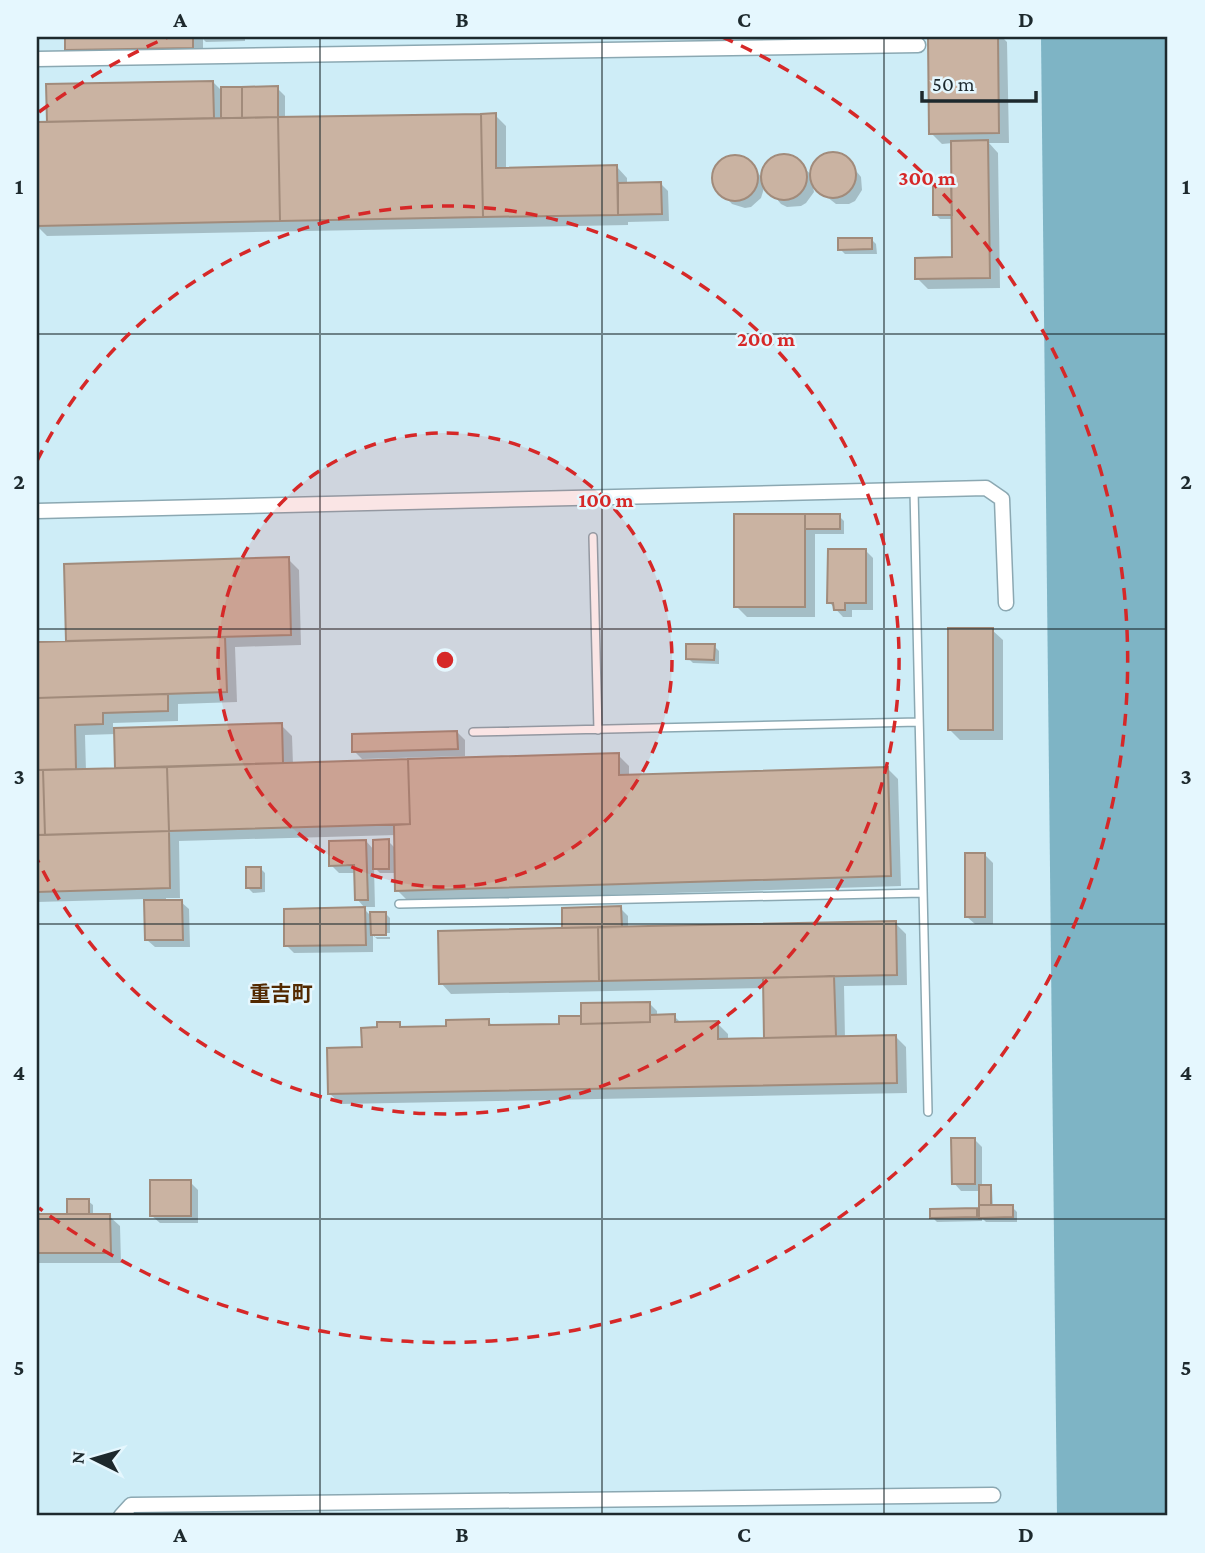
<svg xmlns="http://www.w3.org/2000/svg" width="1205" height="1553" font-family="'Crimson Pro','Noto Sans JP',serif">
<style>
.water{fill:#7eb4c5}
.shadow{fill:#0003;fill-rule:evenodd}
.building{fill:#cab3a2;stroke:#a18b7b;stroke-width:2}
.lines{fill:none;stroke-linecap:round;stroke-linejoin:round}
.service-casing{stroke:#8ba8b2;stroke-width:10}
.minor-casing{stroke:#8ba8b2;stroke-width:17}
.service{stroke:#fff;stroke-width:7}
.minor{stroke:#fff;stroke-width:14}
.grid{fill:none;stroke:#1d292d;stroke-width:2;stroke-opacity:0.55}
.ring{fill:none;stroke:#d62828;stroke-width:3.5;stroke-dasharray:12 9}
.labels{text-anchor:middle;stroke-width:5;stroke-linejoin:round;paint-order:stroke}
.quarter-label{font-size:21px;font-weight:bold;fill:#532900;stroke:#e5f7fe}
.centre{fill:#d62828;stroke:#e5f7fe;stroke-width:3.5}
.ring-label{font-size:21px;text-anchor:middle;font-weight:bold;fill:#d62828;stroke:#e5f7fe;stroke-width:5;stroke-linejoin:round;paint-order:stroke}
.neatline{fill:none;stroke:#1d292d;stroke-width:2.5}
.grid-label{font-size:23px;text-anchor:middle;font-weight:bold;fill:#1d292d}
</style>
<rect width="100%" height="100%" fill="#ceedf7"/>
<path class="water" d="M1041 37H1168V1516H1057Z"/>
<path class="shadow" d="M67 37H245V41L206 42 203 39V58L78 60 67 49Z
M819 37H865V42H825Z
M930 37H1002L1007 42 1009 143H989L998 153 1000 288 928 289 917 278 954 259V219H940L935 214 951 186 953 188V143L942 144 931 133Z
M213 82 223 92 277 88 285 96V119L495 115 506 126V169L617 167 627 178V184L660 183 668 191 669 221 628 222V225L47 236 37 226V124L49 123Z
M832 154 845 157 861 177 862 190 855 201 849 204H836L813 186 814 192 806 203 801 206 787 207 781 204 765 185 761 198 751 207 745 208 732 204 715 185 714 172 722 161 734 156 747 160 763 179 767 166 777 157H790L812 175 815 163 825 155Z
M872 240 876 244 877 254H845L840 249Z
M736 516H839L844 521V534H815V617H747L736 606Z
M865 550 873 558V610H852V617H843L829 602Z
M288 559 299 570 301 645 235 647 237 702 178 704V721L113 723V730L281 725 292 736 293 765 618 755 629 766V776L888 769 898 779 901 886 408 901 397 890V873H380L374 867 375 907H364L357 899 356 873H339L331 865 366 841 374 850 388 841 396 849V835L179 841 180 898H166V902H181L189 909 190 947H155L147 940 146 899 37 902V644L68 643 66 566ZM116 734 117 770 86 771 85 735Z
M992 630 1003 640V740H960L950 730Z
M714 646 719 651V664L693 663 688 658Z
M457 732 465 740V756L362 759 354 751Z
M985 855 993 863V924H975L967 917Z
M260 868 265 873V892L253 893 248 888Z
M620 908 628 916V929L895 923 906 934 907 985 844 986 845 1038 896 1037 906 1047 907 1093 341 1104 330 1094 363 1049 399 1024 404 1029 448 1028 488 1021 494 1027 561 1026 580 1018 649 1003 657 1011V1016H674L681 1023H717L728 1034V1040L766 1039 765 988 451 994 441 983 564 930Z
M364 909 372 917 385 913 390 918V933H375V937L373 935V952L294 953 286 945Z
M375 937H390V939H377Z
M974 1139 982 1147V1187L992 1188 993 1207H1012L1017 1212V1222H986L982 1218V1221L937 1222 932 1217 977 1210 981 1214V1191H961L954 1183Z
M190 1182 198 1190V1223H160L152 1216Z
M88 1201 93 1205V1216H109L120 1226 121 1263H37V1216H69Z"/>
<path class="building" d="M65 37H193V48L65 50Z
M928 37H998L999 133 929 134Z
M213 81 214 118 47 122 46 84Z
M278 86V117L242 118V87Z
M221 87H242V118H221Z
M496 113V168L617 165 618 215 483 217 481 114Z
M481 114 483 217 280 221 278 117Z
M278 117 280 221 37 226V122Z
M988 140 990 278 915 279V258L952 257 951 141Z
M810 175a23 23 0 1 1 46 0a23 23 0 1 1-46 0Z
M761 177a23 23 0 1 1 46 0a23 23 0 1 1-46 0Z
M712 178a23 23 0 1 1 46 0a23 23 0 1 1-46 0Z
M661 182 662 214 618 215V183Z
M933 184H951L952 215H933Z
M838 238H872V249L838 250Z
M734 514H805V607H734Z
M805 514H840V529H805Z
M828 549H866V603H845V610H834L833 603H827Z
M289 557 291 635 66 641 64 564Z
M948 628H993V730H948Z
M225 637 227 692 37 698V642Z
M686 644H715L714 660 686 659Z
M168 694V711L103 713V724L75 725 76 769 37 770V698Z
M282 723 283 763 115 768 114 728Z
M457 731 458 749 352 752V734Z
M619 753V775L888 767 891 876 395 891 394 825 410 824 408 759Z
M408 759 410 824 169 831 167 767Z
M167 767 169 831 45 835 43 770Z
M37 770H43L45 835H37Z
M169 831 170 888 37 892V835Z
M389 839V869H373V840Z
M366 840 368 900H355L354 865 329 866V841Z
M965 853H985V917H965Z
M246 867H261V888H246Z
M144 900H182L183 940H145Z
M621 906 622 927 562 928V908Z
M365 907 366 945 284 946V909Z
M370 912H386V935H371Z
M896 921 897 975 599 981 598 927Z
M598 927 599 981 439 984 438 931Z
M834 976 836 1036 764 1038 763 978Z
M650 1002V1022L581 1024V1003Z
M675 1014V1022L718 1021V1039L896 1035 897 1083 328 1094 327 1048 362 1047 361 1028 377 1027V1022H400V1027L446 1026V1020L489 1019V1025L559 1024V1016H581V1024L650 1022V1015Z
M951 1138H975V1184H952Z
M150 1180H191V1216H150Z
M979 1185H991V1205H979Z
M67 1199H89V1214H67Z
M979 1205H1013V1217L979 1218Z
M977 1208V1217L930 1218V1209Z
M37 1214H110L111 1253H37Z"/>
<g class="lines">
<defs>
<path id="service" d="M914 490 928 1112
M593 537 598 730
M473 732 919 722
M399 904 923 893"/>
<path id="minor" d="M37 59 918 45
M37 511 986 488 1002 499 1006 603
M121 1516 131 1505 993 1495"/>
</defs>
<use href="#service" class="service-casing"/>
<use href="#minor" class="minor-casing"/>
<use href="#service" class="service"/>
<use href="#minor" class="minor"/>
</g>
<path class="grid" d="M320 37V1516M602 37V1516M884 37V1516M37 334H1168M37 629H1168M37 924H1168M37 1219H1168"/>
<circle cx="445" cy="660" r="227" fill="#d62828" fill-opacity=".12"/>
<g class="ring">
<circle cx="445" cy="660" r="227"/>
<path d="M37 461A454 454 0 1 1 37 859"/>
<path d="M39 112A682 682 0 0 1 168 37M722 37A682 682 0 1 1 39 1208"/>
</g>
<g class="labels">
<g class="quarter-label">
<text x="281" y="1001">重吉町</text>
</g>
</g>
<circle cx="445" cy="660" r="10" class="centre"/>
<g class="ring-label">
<text x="927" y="185">300 m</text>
<text x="766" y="346">200 m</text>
<text x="606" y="507">100 m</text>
</g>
<rect width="1205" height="1553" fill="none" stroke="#e5f7fe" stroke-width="77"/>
<g transform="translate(94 1459) rotate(275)" stroke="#e5f7fe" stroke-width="5" paint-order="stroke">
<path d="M0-5L12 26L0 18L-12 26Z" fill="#1d292d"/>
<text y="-10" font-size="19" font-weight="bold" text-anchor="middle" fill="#1d292d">N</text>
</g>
<path d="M922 91v10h114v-10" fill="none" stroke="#1d292d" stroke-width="3.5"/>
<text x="932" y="91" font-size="21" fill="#1d292d" stroke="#e5f7fe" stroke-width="5" paint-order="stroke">50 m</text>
<rect x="38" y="38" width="1128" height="1476" class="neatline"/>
<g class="grid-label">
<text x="180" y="27">A</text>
<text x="462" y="27">B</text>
<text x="744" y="27">C</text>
<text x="1026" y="27">D</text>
<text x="19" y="194">1</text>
<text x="1186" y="194">1</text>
<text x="19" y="489">2</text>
<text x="1186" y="489">2</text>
<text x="19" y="784">3</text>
<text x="1186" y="784">3</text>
<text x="19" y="1080">4</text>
<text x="1186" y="1080">4</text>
<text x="19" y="1375">5</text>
<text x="1186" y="1375">5</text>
<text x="180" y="1542">A</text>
<text x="462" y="1542">B</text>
<text x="744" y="1542">C</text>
<text x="1026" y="1542">D</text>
</g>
</svg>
